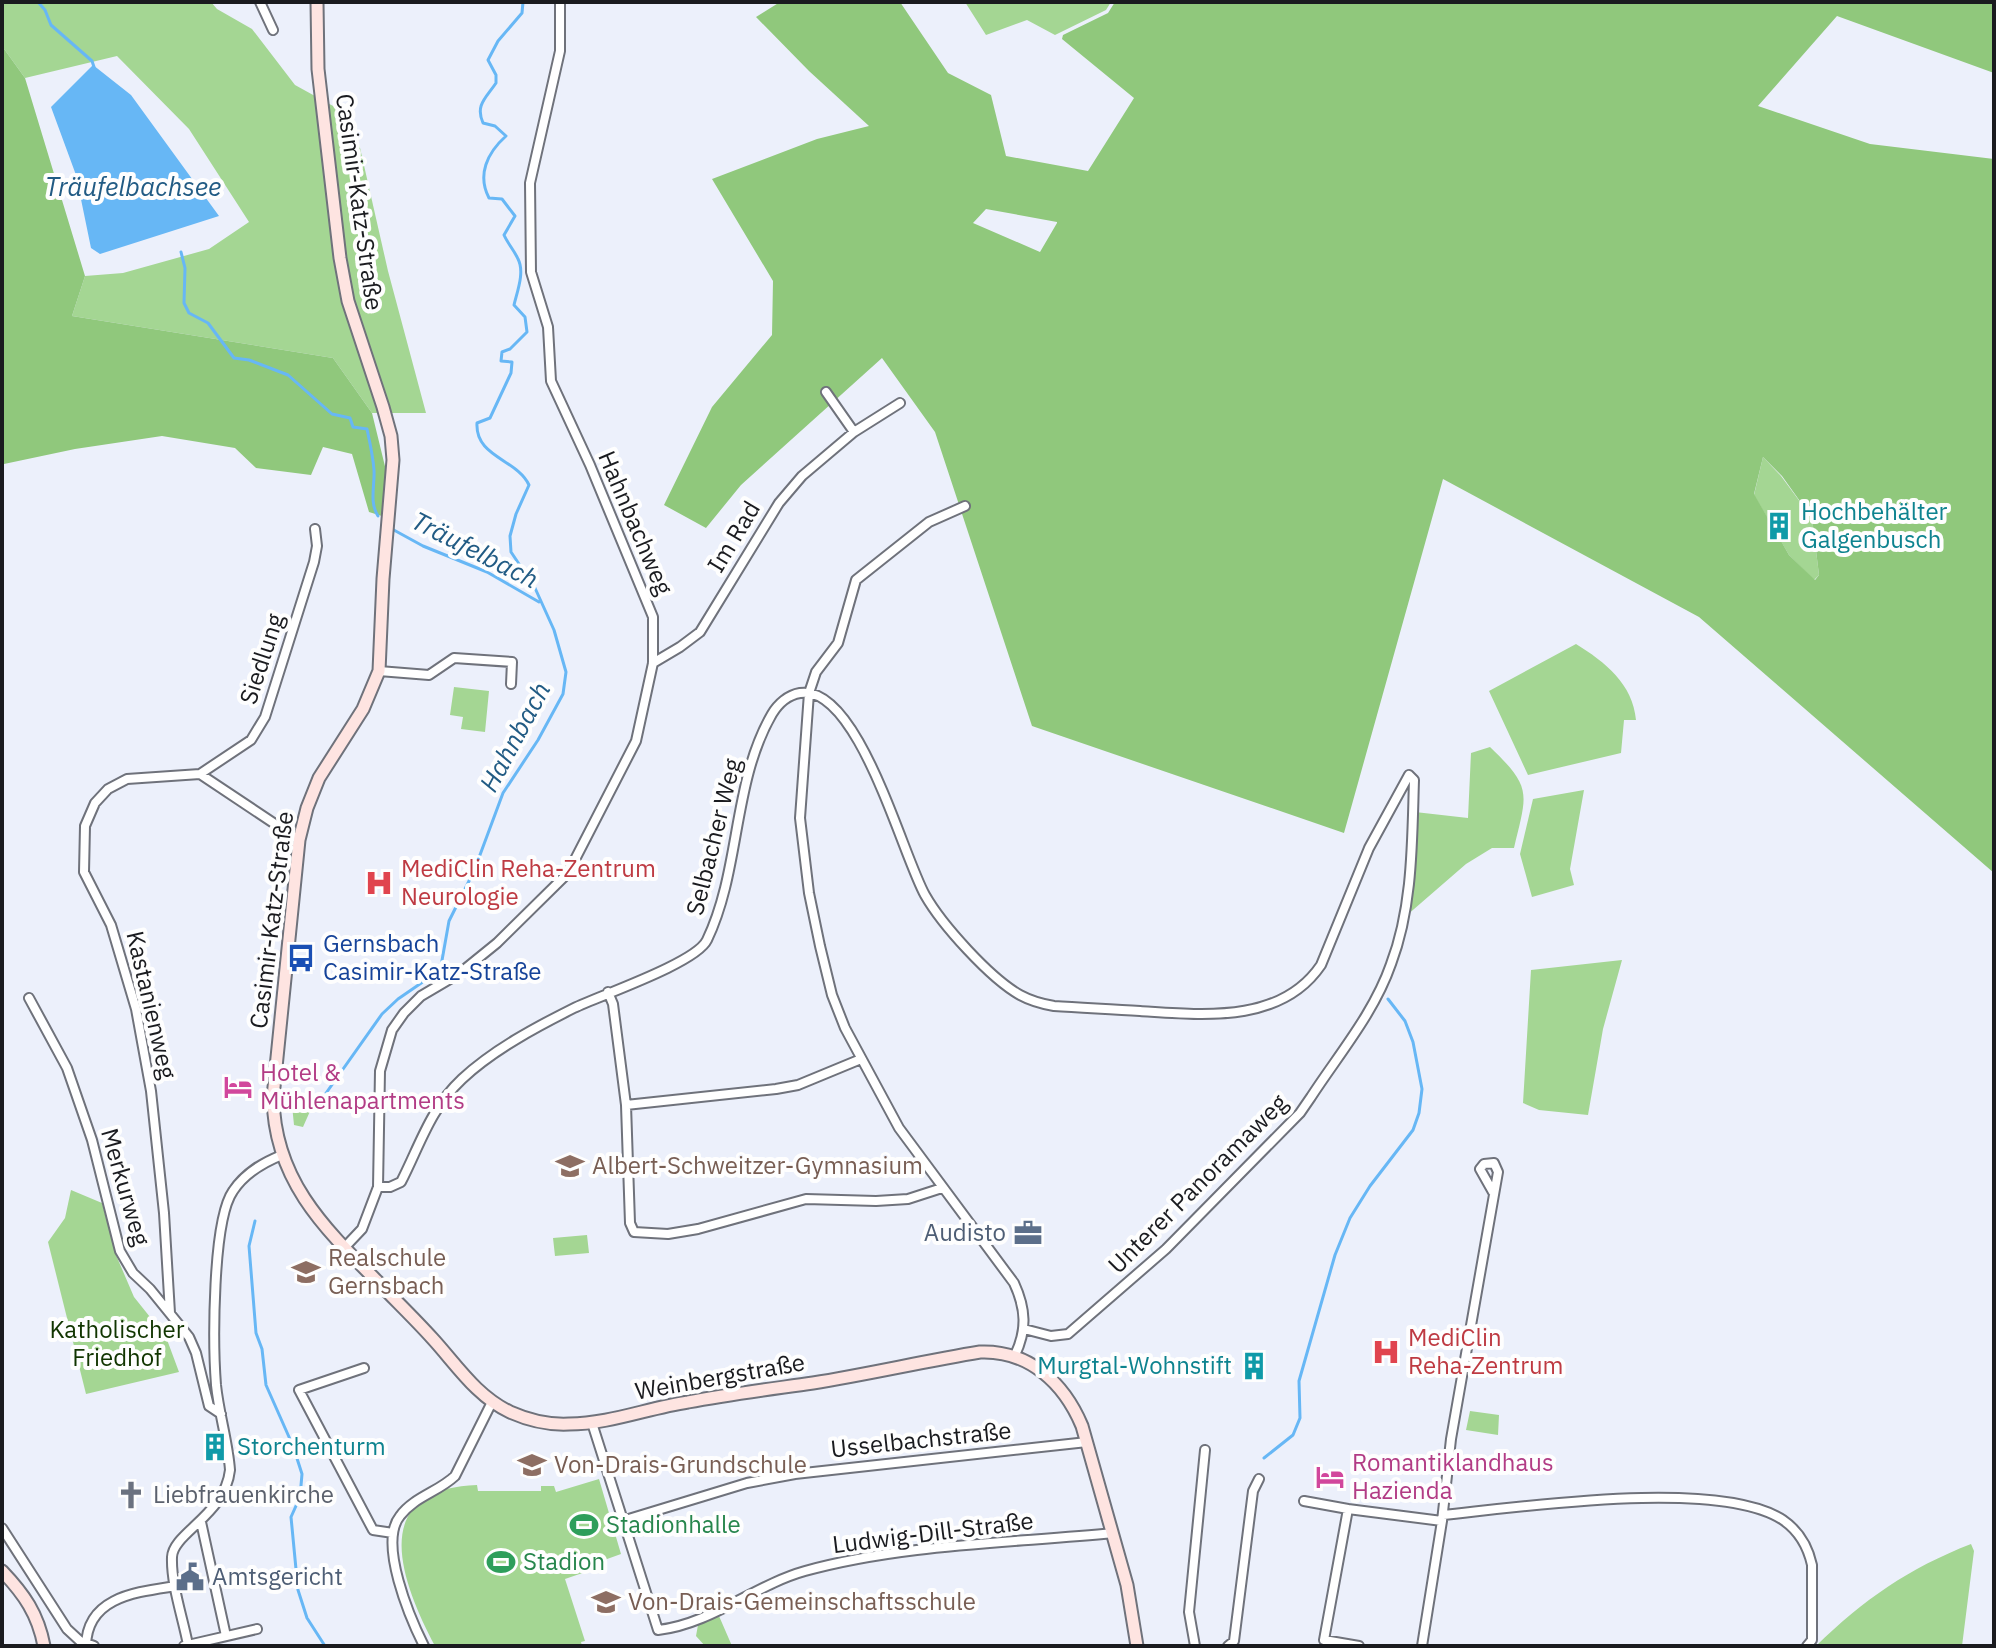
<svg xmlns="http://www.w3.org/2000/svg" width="1996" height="1648" font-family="'IBM Plex Sans',sans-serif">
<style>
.green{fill:#a4d693}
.forest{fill:#90c87c;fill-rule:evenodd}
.water{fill:#67b7f5}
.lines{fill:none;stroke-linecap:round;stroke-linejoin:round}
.stream{stroke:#67b7f5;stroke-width:3}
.street-casing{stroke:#6f727b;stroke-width:12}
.secondary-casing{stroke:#6f727b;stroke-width:15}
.street{stroke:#fff;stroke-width:8}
.secondary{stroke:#fee4e1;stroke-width:11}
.labels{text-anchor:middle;stroke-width:8;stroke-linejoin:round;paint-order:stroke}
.street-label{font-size:24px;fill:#1a1b1f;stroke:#fefefe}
.culture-label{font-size:24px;fill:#0d838f;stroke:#fefefe;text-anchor:start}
.health-label{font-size:24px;fill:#be3a42;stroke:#fefefe;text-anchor:start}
.transit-label{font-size:24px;fill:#164399;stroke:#fefefe;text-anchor:start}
.hotel-label{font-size:24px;fill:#b23c85;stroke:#fefefe;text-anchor:start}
.education-label{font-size:24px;fill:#785e54;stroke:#fefefe;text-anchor:start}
.service-label{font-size:24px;fill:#4e5e75;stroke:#fefefe;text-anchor:end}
.park-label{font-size:24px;fill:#113500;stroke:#fefefe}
.worship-label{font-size:24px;fill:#5b616d;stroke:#fefefe;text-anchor:start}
.leisure-label{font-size:24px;fill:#27864d;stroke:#fefefe;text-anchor:start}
.water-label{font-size:26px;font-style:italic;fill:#215b84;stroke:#fefefe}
</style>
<rect width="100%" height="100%" fill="#ecf0fb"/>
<path class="green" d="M2 2H211L217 9 252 29 295 85 353 117 388 271 426 413H372L333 358 72 316 85 276 123 273 209 249 249 222 189 129 117 56 25 78 2 46Z
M965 2H1111L1106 10 1055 35 1027 20 986 35Z
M1763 457 1781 476 1812 518 1819 575 1814 580 1789 555 1754 495Z
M1576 644C1605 662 1633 684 1636 720H1624L1621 753 1528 775 1489 691Z
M454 687 489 691 485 732 461 729 463 717 450 715Z
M1490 747C1533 788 1527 793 1514 848H1492L1466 864 1406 916 1415 812 1468 818 1471 753Z
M1584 790 1570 869 1574 885 1532 897 1520 854 1533 799Z
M1622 960 1603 1029 1588 1115 1539 1110 1523 1103 1531 970Z
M292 1105 311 1109 303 1127 294 1125Z
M71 1190 102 1203 116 1255 134 1297 166 1337 179 1372 86 1394 48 1242 65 1218Z
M587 1235 589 1253 555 1256 553 1238Z
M1470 1411 1499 1415 1498 1435 1466 1430Z
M599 1479 621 1554 596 1563 597 1568 565 1579 585 1641 581 1642 582 1646H435C400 1580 367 1489 477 1485L478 1491H541V1486H554L556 1492Z
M1971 1544 1974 1551 1962 1646H1816C1863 1600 1909 1568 1971 1544Z
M719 1616 732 1646H705L696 1636 698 1625Z"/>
<path class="forest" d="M780 2H900L948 73 991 95 1006 156 1088 171 1134 98 1062 39 1063 35 1108 13 1115 2H1994V73L1837 16 1758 106 1870 144 1994 159V873L1699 617 1443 479 1344 833 1032 726 935 432 882 358 741 485 706 528 664 505 712 407 772 335 773 281 712 179 817 139 869 126 809 71 756 17ZM986 209 1057 222V223L1040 252 973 223ZM1763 457 1782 476 1812 518 1819 575 1815 580 1789 555 1754 494Z
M2 46 25 78 85 276 72 316 333 358 372 413 391 491 385 517 369 512 352 454 323 447 311 475 256 468 235 448 162 436 75 449 4 464 2 469Z"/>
<path class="water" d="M93 65 131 95 219 216 100 254 91 248 76 175 51 107Z"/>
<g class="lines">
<path class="stream" d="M38 2 45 10 51 25 92 61 94 67
M181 252 185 268 184 303 189 313 208 323 234 358 249 360 288 375 332 414 350 418 353 427 367 429C370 443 373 456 374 470 375 485 369 502 378 516
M392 529 423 546 487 572 539 602
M324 1096 382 1014 398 999 430 977 441 966 449 921 474 871 503 793 538 740 563 694 566 672 554 630 535 588 511 552 510 536 516 514 529 485C517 459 475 457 477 423L490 418 511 373 512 362 501 361 502 352 510 349 527 332 525 317 514 305C517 292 525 272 518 259 514 250 508 244 504 235L515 216 502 199 489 198C477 175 487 153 506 136L495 126 483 123C475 105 486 98 496 83V75L488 60 498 41 522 13 523 2
M255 1221 249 1246 256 1333 262 1349 266 1385 293 1446 302 1474 300 1497 291 1517 298 1590 307 1618 325 1646
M1264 1458 1293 1435 1300 1418 1299 1381 1335 1255 1350 1218 1370 1186 1413 1130 1419 1113 1422 1089 1413 1042 1405 1021 1388 999"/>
<defs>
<path id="street" d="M260 2 273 30
M826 392 854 432
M965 506 929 522 856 580 838 643 816 672 809 693 800 818 809 893 820 946 832 995 845 1028 899 1128 1014 1283C1026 1309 1027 1330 1015 1355
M653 663 680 647 700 632 779 503 802 476 854 432 900 403
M379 671 429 675 454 658 512 662 511 684
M200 774 251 740 265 717 314 562 317 546 315 529
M608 992 613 1004 626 1105 630 1223 634 1232 668 1234 698 1229 806 1199 876 1201 908 1199 942 1188
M29 998 67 1068 92 1140 120 1251 133 1273 150 1289 189 1337 196 1353 209 1406 221 1414
M626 1105 776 1089 798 1085 861 1059
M378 1187H390L401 1182C420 1145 430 1109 462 1079 493 1050 536 1027 574 1008 601 995 696 963 707 940 741 869 732 783 772 714 778 704 788 695 800 693 858 684 902 854 925 895 942 925 990 978 1020 995 1031 1001 1042 1004 1054 1006 1083 1008 1112 1009 1140 1011 1203 1015 1281 1024 1321 965L1369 848 1409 775 1414 780C1412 842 1413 906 1391 964 1374 1013 1339 1054 1311 1097L1300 1113 1166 1249 1068 1334 1051 1336 1024 1329
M344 1248 362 1229 378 1187 380 1071 392 1030 404 1013 421 996 460 973 497 943 568 873 636 741 653 663V617L590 465 551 381 548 327 531 272 530 183 560 51V2
M170 1313 164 1213 151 1091 136 1009 111 925 84 872 85 826 95 803 108 789 127 779 200 774 299 840
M364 1368 299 1390 373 1530 393 1533
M592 1423 658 1630C711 1624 755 1585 805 1571 903 1544 1012 1543 1113 1533
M1304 1501 1348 1509
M1443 1515C1521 1507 1719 1478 1783 1520 1799 1531 1808 1547 1812 1565V1640L1807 1646
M622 1521 747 1483 795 1474 1087 1442
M201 1522 226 1636
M2 1528 67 1629 80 1641 94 1646
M188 1645 257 1629
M86 1646C87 1596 138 1592 176 1586
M184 1646 188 1645C183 1618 171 1585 172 1557 173 1533 225 1515 230 1470 228 1442 219 1414 216 1385 213 1346 212 1221 233 1191 245 1173 262 1163 282 1155
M424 1646C410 1618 378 1543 400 1516 414 1497 438 1492 455 1476L492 1402
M1195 1646 1189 1612 1205 1450
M1228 1646 1234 1641 1253 1491 1259 1479
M1359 1646 1324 1640 1348 1509 1442 1521
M1422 1646 1442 1521 1451 1439 1498 1172 1494 1163 1484 1164 1480 1169 1493 1192"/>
<path id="secondary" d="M317 2 318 69 340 258 348 301 383 407 391 436 393 460 383 579 379 671 363 709 319 778 307 808 299 840 273 1097C274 1179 323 1227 377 1281 395 1300 414 1318 432 1338 456 1364 476 1396 510 1412 528 1420 549 1425 569 1424 609 1424 648 1408 688 1402 730 1394 771 1389 813 1383 869 1374 925 1361 980 1352 1029 1350 1064 1383 1082 1426L1127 1585 1137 1646
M2 1571C24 1594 38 1614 44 1646"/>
</defs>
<use href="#street" class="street-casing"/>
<use href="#secondary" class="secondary-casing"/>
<use href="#street" class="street"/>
<use href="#secondary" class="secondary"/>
</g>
<defs>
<symbol id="building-bare" viewBox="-9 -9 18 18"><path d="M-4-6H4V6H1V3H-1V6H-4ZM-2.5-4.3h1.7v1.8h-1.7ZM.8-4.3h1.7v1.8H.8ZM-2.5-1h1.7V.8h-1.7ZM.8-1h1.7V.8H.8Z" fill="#0f9aa8" stroke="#fefefe" stroke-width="2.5" paint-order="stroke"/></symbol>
<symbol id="hospital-bare" viewBox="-9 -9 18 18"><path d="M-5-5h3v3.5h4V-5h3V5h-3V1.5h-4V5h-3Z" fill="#e0444e" stroke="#fefefe" stroke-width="2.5" paint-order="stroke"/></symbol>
<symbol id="bus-bare" viewBox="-9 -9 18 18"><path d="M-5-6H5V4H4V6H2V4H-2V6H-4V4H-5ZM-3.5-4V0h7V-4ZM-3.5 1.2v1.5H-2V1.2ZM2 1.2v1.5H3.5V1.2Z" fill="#1a4fb4" stroke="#fefefe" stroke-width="2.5" paint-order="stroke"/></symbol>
<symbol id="hotel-bare" viewBox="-9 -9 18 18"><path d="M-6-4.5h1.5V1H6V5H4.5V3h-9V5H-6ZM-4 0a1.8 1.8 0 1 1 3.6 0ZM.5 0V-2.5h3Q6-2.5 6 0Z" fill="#d1479c" stroke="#fefefe" stroke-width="2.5" paint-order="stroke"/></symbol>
<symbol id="school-bare" viewBox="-9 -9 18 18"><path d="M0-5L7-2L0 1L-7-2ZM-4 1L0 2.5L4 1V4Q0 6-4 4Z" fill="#8d6e63" stroke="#fefefe" stroke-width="2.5" paint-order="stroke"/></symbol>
<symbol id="office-bare" viewBox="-9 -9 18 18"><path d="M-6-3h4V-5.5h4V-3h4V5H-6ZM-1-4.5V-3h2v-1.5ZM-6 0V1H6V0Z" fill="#5c6f8a" stroke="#fefefe" stroke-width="2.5" paint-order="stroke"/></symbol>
<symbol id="church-bare" viewBox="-9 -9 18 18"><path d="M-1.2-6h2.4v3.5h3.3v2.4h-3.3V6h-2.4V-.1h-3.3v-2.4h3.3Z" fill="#6b7280" stroke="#fefefe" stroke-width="2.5" paint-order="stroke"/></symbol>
<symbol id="stadium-bare" viewBox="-9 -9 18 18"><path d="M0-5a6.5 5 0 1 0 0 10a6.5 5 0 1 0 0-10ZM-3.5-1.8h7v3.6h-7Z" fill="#2e9e5b" stroke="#fefefe" stroke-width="2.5" paint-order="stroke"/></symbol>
<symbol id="civic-bare" viewBox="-9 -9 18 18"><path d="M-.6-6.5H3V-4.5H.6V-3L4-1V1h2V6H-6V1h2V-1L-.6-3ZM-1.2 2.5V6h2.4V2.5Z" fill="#5c6f8a" stroke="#fefefe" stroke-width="2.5" paint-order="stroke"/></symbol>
</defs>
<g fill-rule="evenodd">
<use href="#building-bare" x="1759" y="506" width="40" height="40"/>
<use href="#hospital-bare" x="359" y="863" width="40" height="40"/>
<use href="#bus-bare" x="281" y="938" width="40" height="40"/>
<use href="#hotel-bare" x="218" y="1067" width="40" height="40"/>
<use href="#school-bare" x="550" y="1146" width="40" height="40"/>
<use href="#office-bare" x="1008" y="1213" width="40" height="40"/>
<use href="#school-bare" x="286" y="1252" width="40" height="40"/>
<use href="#hospital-bare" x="1366" y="1332" width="40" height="40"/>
<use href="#building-bare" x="1234" y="1346" width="40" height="40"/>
<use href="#building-bare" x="195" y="1427" width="40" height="40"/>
<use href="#school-bare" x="512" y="1445" width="40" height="40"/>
<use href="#hotel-bare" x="1310" y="1457" width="40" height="40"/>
<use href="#church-bare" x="111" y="1475" width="40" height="40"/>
<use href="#stadium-bare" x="564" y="1505" width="40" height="40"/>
<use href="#stadium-bare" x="481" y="1542" width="40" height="40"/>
<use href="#civic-bare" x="170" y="1557" width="40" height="40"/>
<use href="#school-bare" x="586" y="1582" width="40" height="40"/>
</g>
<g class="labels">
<g class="street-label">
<text transform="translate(359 202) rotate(82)" y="8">Casimir-Katz-Straße</text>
<text transform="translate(635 523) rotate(67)" y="8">Hahnbachweg</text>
<text transform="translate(734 537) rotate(-59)" y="8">Im Rad</text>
<text transform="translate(262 659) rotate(-72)" y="8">Siedlung</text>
<text transform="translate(714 837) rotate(-76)" y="8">Selbacher Weg</text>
<text transform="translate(272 920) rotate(-83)" y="8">Casimir-Katz-Straße</text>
<text transform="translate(151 1005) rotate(77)" y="8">Kastanienweg</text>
<text transform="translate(1198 1184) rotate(-45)" y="8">Unterer Panoramaweg</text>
<text transform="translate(125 1187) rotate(74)" y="8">Merkurweg</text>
<text transform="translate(720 1377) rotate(-10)" y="8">Weinbergstraße</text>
<text transform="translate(921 1440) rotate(-6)" y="8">Usselbachstraße</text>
<text transform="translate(933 1533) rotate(-7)" y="8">Ludwig-Dill-Straße</text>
</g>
<g class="culture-label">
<text x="1801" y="520">Hochbehälter<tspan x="1801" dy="28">Galgenbusch</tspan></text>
<text x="1232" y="1374" text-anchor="end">Murgtal-Wohnstift</text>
<text x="237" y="1455">Storchenturm</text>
</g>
<g class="health-label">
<text x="401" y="877">MediClin Reha-Zentrum<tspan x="401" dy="28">Neurologie</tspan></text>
<text x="1408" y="1346">MediClin<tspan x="1408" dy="28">Reha-Zentrum</tspan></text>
</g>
<g class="transit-label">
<text x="323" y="952">Gernsbach<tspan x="323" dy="28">Casimir-Katz-Straße</tspan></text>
</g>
<g class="hotel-label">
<text x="260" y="1081">Hotel &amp;<tspan x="260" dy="28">Mühlenapartments</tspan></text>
<text x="1352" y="1471">Romantiklandhaus<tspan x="1352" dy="28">Hazienda</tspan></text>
</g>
<g class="education-label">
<text x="592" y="1174">Albert-Schweitzer-Gymnasium</text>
<text x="328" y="1266">Realschule<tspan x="328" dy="28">Gernsbach</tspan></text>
<text x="554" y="1473">Von-Drais-Grundschule</text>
<text x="628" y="1610">Von-Drais-Gemeinschaftsschule</text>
</g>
<g class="service-label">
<text x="1006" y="1241">Audisto</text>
<text x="212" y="1585" text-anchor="start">Amtsgericht</text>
</g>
<g class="park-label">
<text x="117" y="1338">Katholischer<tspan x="117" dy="28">Friedhof</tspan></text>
</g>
<g class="worship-label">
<text x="153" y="1503">Liebfrauenkirche</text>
</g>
<g class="leisure-label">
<text x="606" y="1533">Stadionhalle</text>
<text x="523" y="1570">Stadion</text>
</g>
<g class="water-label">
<text x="133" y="196">Träufelbachsee</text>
<text transform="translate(475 550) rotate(27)" y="9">Träufelbach</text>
<text transform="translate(515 737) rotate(-62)" y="9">Hahnbach</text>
</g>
</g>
<rect width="1996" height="1648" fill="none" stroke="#1a1b1f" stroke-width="8"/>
</svg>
